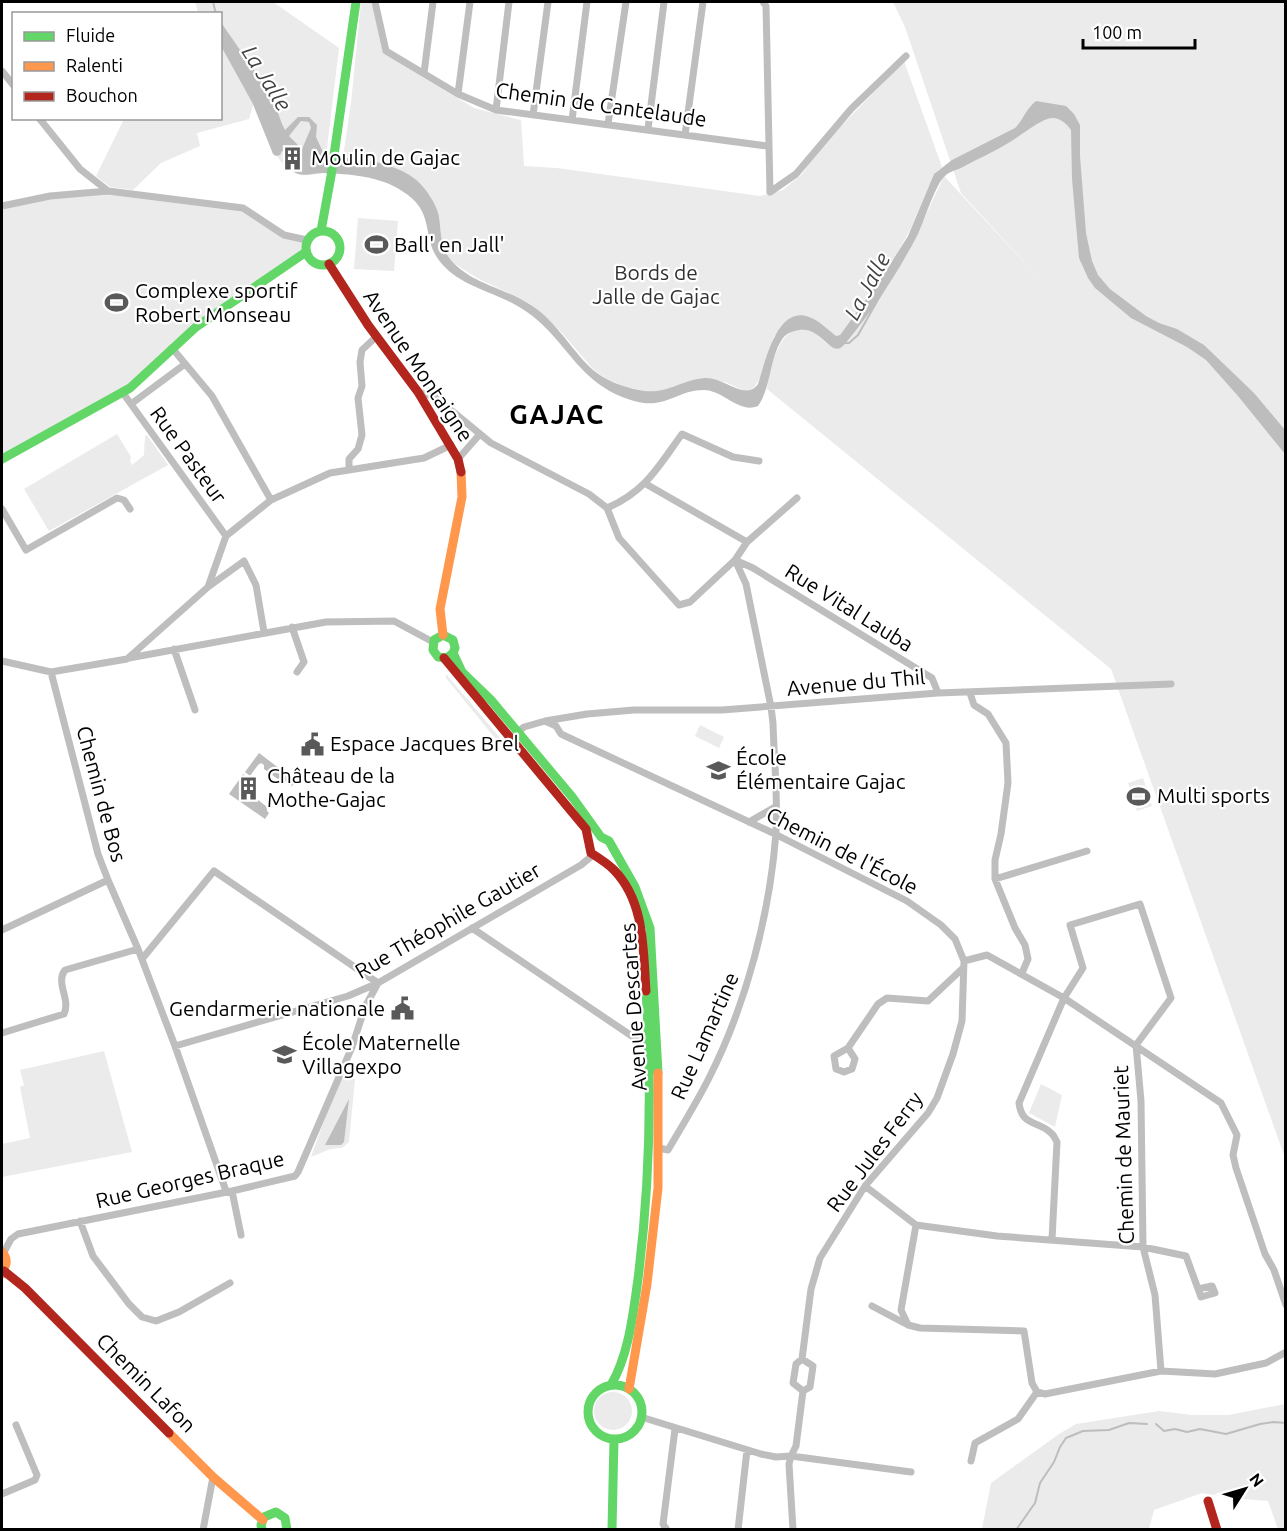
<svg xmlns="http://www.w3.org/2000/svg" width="1287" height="1531" font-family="Ubuntu,sans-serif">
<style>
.green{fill:#ebebeb}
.water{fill:#bdbdbd;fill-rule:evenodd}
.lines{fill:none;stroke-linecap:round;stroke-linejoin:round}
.stream{stroke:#bdbdbd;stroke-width:2}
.street{stroke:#bebebe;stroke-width:7}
.fast{stroke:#63d668;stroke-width:9}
.slow{stroke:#ff974d;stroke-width:9}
.jam{stroke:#b3261e;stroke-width:9}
.labels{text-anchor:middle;stroke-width:4.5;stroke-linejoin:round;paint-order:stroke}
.street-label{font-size:21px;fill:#000;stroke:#fff}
.poi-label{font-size:21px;fill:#000;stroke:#fff;text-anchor:start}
.park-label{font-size:21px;fill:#313131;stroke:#fff}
.water-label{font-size:22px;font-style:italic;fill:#424242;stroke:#fff}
.district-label{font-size:27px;font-weight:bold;letter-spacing:1.5px;fill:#000;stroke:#fff}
</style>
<rect width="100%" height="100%" fill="#fff"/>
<path class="green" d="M195 2H273L339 48 324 173C316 174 306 176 300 175 276 170 262 125 253 105L249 119 197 133 200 146 161 163 133 190 110 187 96 176 124 119 220 118V14L198 13Z
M361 2H373L386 55 474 108 521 120 524 166 557 168 760 196 783 190 802 174 820 148 904 61 942 167 934 174 910 230 896 255 840 335 836 336 812 318 774 336C770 351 762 387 747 392L725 382 696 380 664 391 651 392 626 387 605 378 593 369 562 333 536 308 525 301 477 278 455 264 448 256 441 243 437 210 432 199 413 177 381 164 343 157 351 103Z
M893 2H1285V1158L1111 669 767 389C771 367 779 320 811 331 819 333 823 342 829 345 833 347 839 346 843 347L861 324 907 255 944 176 1046 286 961 193 905 27Z
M108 191 243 208 273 228 307 240 306 252 196 327 130 388 2 459V206Z
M358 218 398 221 394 271 354 269Z
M117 434 131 457 130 461 132 465 144 455 145 436 147 435 168 465 49 531 24 489Z
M446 674 507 746 503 748 446 678Z
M700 725 724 737 719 748 695 736Z
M1143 778 1152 806 1137 811 1128 783Z
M104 1051 132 1152 2 1177V1144L30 1138 20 1087 24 1085 20 1070Z
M341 1073 355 1079 349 1142 342 1148C327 1148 325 1152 311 1157Z
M1041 1084 1062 1095 1055 1127 1029 1113Z
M594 1411a19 19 0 1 1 38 0a19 19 0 1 1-38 0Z
M1285 1404V1529H1278L1268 1501 1231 1498 1202 1493 1154 1510 1149 1529H982L991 1483 1059 1434 1076 1424 1159 1411 1193 1415H1228Z"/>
<path class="water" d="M220 21 272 96C277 107 279 119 285 130L298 117H309L317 125 316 137 324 154C333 159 345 157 355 158 371 160 403 168 415 179 425 187 437 204 439 217 441 231 440 243 448 256 466 282 501 287 526 302 555 318 569 348 593 370 605 380 623 387 639 390 666 396 680 380 705 378 725 377 745 402 758 384 765 363 777 304 809 317 819 320 828 330 836 336L840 335 884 274 908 236 934 174 952 160 1015 128C1024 119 1025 110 1036 101L1066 106 1074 114 1080 125V156L1086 233 1092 261 1098 275 1110 289 1146 316 1159 323 1177 329 1204 345 1254 393 1285 430V454L1238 396 1206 360 1187 347 1131 318 1095 288 1088 278 1079 258 1072 179 1071 130C1067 124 1060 118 1053 118 1043 117 1019 137 1010 142 994 152 977 159 961 168 956 170 949 172 945 176 936 183 924 221 918 234 899 271 872 312 845 344 831 361 823 326 799 330 793 331 787 333 783 338 769 358 772 386 758 406 739 414 723 390 704 390 676 390 666 410 634 401 576 384 568 339 524 310 497 292 463 288 442 264 419 238 438 213 402 191 380 176 349 174 323 173 312 173 302 178 293 171L297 161 282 151 280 155 276 156 273 154 253 104 221 46ZM301 121 309 122 311 128 302 149 289 136Z
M259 753 296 781 292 786 281 778 279 780 264 769V765L261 763 258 765 250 776 245 772Z
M243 774 248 778 241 787 240 791 244 793 247 791 267 807V811L269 813 265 819 229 794Z
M349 1099 344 1142 341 1145H325Z"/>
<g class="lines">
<path class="stream" d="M213 2 216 14
M843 343H849L858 335 888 282
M1156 1424 1164 1431 1175 1429 1187 1432 1200 1429 1226 1434 1260 1424 1273 1422 1286 1423
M1016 1530 1035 1503 1040 1483 1054 1462 1060 1447 1066 1438 1083 1431 1109 1430 1129 1423 1147 1424"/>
<path class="street" d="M375 2 386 51 458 94 496 110 767 146
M763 2 766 6 770 192
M2 71 14 86
M424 73 433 2
M458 94 470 2
M496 110 509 2
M533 115 548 2
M39 118 80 169 108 191 243 208 284 235 307 240
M572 120 587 2
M608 124 626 2
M648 129 664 2
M685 135 703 2
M770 192 796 174 851 109 906 56
M2 206 50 196 108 191
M172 348 212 396 271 500
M418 392 435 397 491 443 589 494 607 508 619 538 679 605 690 602 735 560 746 584 771 707 773 723C774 759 778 796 776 832 770 914 746 1005 709 1078 697 1102 682 1126 668 1150L659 1148
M123 393 226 536
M131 404 185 364
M458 459 480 434
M349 470V459L358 449 362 435 358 398 362 386 360 362 362 350 377 336
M646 484 747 542 735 560 753 568 932 678 938 693
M607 508C646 491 658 467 682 434L733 457 759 461
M2 509 26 550 117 498 124 500 130 509
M747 542 797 498
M208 587 244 561 256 585 264 632
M292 627 304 662 297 672
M174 649 195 710
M129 658 326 622 394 621 433 642
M2 661 51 672 127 659 208 587 226 536 271 500 330 473 424 458 451 445
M970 693 974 705 988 714 1006 743 1008 783 1001 834 995 860V879L1015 928 1025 945 1028 959 1022 973
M545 721 587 714 634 710H722L938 693 1171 684
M516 734 524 727 545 721 556 726 561 734 775 834 907 901 941 925 955 939 964 961 987 955 1064 998 1221 1103 1237 1135 1233 1155 1236 1168 1265 1254 1274 1270 1286 1305
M749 822 775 807
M995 879 1087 851
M108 880 138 949 175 1046 348 996 378 983 581 865 593 855
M472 928 648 1047
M2 930 108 880 98 854 51 672
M2 1033 64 1014C71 999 55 983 65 970L138 949
M1136 1045 1141 1101 1143 1247 1155 1295 1161 1371
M175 1046 226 1191
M848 1048 834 1056 836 1069 844 1072 852 1069 855 1059 848 1048 878 1004 887 998 928 1001 963 968
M865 1186 916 1225 997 1236 1143 1247 1186 1256 1201 1297 1215 1293 1212 1286 1198 1289
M232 1191 241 1235
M80 1221 93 1256 129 1304 142 1317 156 1321 179 1312 230 1283
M916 1225 901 1310 908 1325 920 1328 1024 1331 1032 1383 1037 1392 1045 1394 1161 1371 1215 1374 1266 1363 1286 1352
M1052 1239 1057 1142C1055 1139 1054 1135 1051 1133 1038 1120 1022 1127 1019 1103L1064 998 1083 968 1070 925 1140 904 1171 998 1136 1045
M3 1254 11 1239 18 1234 232 1191 295 1176 298 1172 352 1047 365 1007 378 983 214 871 142 959
M872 1306 908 1325
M802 1359 811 1289 820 1258 865 1186 928 1113 937 1098 953 1054 962 1021 964 961
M641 1417 761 1454 776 1457 791 1456 911 1472
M971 1461 975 1443 1018 1419 1037 1392
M2 1494 35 1480 37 1475 16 1425
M203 1530 213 1477
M667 1530 663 1524 675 1429
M738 1530 747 1450
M793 1530 789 1464 791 1456 796 1446 803 1391 810 1387 813 1366 802 1359 796 1364 793 1383 803 1391"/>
<path class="fast" d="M306 248a17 17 0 1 1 34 0a17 17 0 1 1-34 0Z
M321 231 331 176 356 2
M2 459 130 388 196 327 306 252
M453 653 447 658 438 657 433 650 434 640 443 635 453 640 455 648 453 653 462 672 491 700 573 798 601 837 609 841 635 887 650 928 658 1073
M588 1412a27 27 0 1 1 54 0a27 27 0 1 1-54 0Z
M611 1385C629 1354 633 1314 638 1279 650 1184 652 1087 646 991
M262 1530 261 1525 264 1517 276 1512 285 1518 287 1530
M612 1530 614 1439"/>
<path class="slow" d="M443 635 440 609 462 497 461 472
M2 1252C9 1260 6 1265 2 1274
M629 1389 647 1284 658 1188V1073
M169 1433 213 1477 263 1520"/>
<path class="jam" d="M329 264 368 325 418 392 458 459 461 472
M444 658 586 829 591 853C599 858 607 863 614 870 645 902 643 949 646 991
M4 1271 25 1288 169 1433
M1208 1501 1217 1530"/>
</g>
<defs>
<symbol id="building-bare" viewBox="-9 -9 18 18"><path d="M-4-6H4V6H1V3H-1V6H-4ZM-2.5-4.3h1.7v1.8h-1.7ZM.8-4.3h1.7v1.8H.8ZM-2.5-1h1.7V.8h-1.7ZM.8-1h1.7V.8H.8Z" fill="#595959" stroke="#fff" stroke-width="2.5" paint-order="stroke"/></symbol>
<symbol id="stadium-bare" viewBox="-9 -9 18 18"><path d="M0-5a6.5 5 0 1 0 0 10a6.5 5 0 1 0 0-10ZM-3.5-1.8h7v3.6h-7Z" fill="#595959" stroke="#fff" stroke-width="2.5" paint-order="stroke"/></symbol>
<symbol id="civic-bare" viewBox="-9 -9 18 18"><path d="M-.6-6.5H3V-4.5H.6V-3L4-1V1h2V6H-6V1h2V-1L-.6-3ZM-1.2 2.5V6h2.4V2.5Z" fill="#595959" stroke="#fff" stroke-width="2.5" paint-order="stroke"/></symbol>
<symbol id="school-bare" viewBox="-9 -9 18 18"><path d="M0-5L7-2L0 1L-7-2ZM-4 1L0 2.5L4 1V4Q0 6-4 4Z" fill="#595959" stroke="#fff" stroke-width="2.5" paint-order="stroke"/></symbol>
</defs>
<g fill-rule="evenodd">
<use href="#building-bare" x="276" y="142" width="33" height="33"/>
<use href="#stadium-bare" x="360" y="228" width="33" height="33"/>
<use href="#stadium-bare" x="100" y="286" width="33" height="33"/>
<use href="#civic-bare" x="296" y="728" width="33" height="33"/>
<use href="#school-bare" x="702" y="754" width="33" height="33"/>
<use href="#building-bare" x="232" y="772" width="33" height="33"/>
<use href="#stadium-bare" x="1122" y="780" width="33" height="33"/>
<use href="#civic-bare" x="386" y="992" width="33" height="33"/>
<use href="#school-bare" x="268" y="1038" width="33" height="33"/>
</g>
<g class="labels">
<g class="street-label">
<text transform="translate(601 105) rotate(8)" y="7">Chemin de Cantelaude</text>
<text transform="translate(418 366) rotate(56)" y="7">Avenue Montaigne</text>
<text transform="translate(188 455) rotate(54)" y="7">Rue Pasteur</text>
<text transform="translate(849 608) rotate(32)" y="7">Rue Vital Lauba</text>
<text transform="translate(856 683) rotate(-5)" y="7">Avenue du Thil</text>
<text transform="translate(101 794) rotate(75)" y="7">Chemin de Bos</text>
<text transform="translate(842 851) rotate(27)" y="7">Chemin de l'École</text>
<text transform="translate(448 921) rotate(-30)" y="7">Rue Théophile Gautier</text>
<text transform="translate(634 1007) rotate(-94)" y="7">Avenue Descartes</text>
<text transform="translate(705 1036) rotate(-66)" y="7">Rue Lamartine</text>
<text transform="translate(875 1152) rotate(-53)" y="7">Rue Jules Ferry</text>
<text transform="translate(1124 1155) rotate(-92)" y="7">Chemin de Mauriet</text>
<text transform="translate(190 1180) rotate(-13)" y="7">Rue Georges Braque</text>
<text transform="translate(146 1383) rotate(45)" y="7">Chemin Lafon</text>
</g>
<g class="poi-label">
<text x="311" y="165">Moulin de Gajac</text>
<text x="394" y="252">Ball' en Jall'</text>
<text x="135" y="298">Complexe sportif<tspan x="135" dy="24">Robert Monseau</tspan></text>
<text x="330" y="751">Espace Jacques Brel</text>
<text x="736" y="765">École<tspan x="736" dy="24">Élémentaire Gajac</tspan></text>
<text x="267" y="783">Château de la<tspan x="267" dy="24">Mothe-Gajac</tspan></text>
<text x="1157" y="803">Multi sports</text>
<text x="385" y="1016" text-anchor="end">Gendarmerie nationale</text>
<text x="302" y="1050">École Maternelle<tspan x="302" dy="24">Villagexpo</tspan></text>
</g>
<g class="park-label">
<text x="656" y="280">Bords de<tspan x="656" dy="24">Jalle de Gajac</tspan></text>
</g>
<g class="water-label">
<text transform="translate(267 78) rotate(58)" y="8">La Jalle</text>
<text transform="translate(867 286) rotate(-62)" y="8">La Jalle</text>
</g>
<g class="district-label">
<text x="557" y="424">GAJAC</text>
</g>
</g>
<rect width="1287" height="1531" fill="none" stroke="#000000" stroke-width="6"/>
<rect x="12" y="12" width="210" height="108" fill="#ffffff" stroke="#999999" stroke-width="1.5"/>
<rect x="24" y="32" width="30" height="9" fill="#63d668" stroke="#999999" stroke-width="1.5"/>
<text x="66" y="42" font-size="18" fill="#000000">Fluide</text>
<rect x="24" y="62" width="30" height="9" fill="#ff974d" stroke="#999999" stroke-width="1.5"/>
<text x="66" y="72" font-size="18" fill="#000000">Ralenti</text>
<rect x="24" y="92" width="30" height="9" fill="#b3261e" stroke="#999999" stroke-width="1.5"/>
<text x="66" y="102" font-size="18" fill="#000000">Bouchon</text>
<g transform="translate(1245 1489) rotate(53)" stroke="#ffffff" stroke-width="4.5" paint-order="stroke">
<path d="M0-4.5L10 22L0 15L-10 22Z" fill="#000000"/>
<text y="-9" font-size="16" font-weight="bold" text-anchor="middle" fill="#000000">N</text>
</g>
<path d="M1083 39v9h112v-9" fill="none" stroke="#000000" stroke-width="3"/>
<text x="1092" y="39" font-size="18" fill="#000000" stroke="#ffffff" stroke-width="4.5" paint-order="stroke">100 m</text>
</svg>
